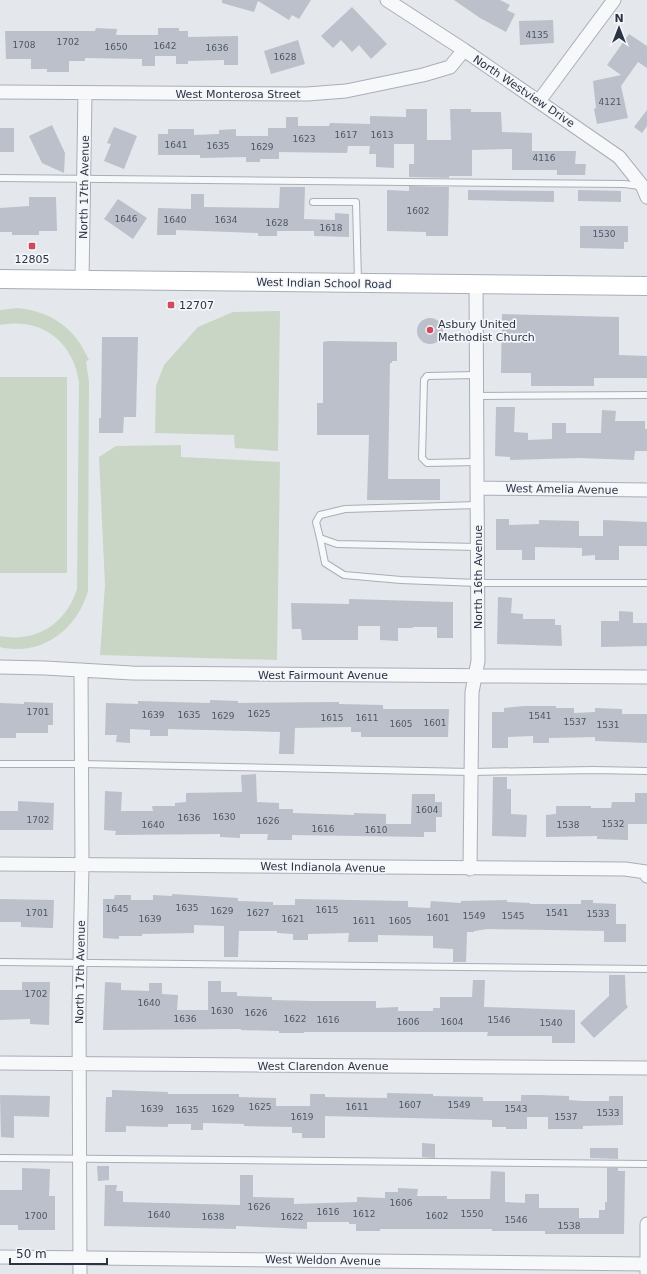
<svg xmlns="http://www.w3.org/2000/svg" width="647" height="1274" font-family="'DejaVu Sans',sans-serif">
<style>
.green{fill:#c9d6c5}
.building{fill:#bbc0ca}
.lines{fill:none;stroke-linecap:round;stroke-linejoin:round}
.lane-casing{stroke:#a9aeb7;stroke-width:8}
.street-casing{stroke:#a9aeb7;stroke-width:15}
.secondary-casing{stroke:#a9aeb7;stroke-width:20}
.lane{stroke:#f7f8fa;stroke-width:6}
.street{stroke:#f7f8fa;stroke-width:13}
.secondary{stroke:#fff;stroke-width:18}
.poi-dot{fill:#d1495b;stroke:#f4f6f9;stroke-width:1.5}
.labels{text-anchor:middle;stroke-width:3.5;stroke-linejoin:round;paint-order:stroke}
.number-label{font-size:9px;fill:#4f5766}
.street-label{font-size:11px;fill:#2b3445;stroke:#f4f6f9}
.poi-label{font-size:11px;fill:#2b3445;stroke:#f4f6f9;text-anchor:start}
</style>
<rect width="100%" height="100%" fill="#e4e7ec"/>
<path class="green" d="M17 308C51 311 75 328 89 360L86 361 89 382 88 591C77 630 41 657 0 647V636C36 643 66 624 77 589L79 382C73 341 41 317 0 325V310Z
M280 311 278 451 235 448 234 435 155 433 156 386 164 365 198 327 233 312Z
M0 377H67V573H0Z
M181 445V457L280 462 277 660 100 655 105 585 99 457 116 446Z"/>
<path class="building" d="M222 0H311L299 19 292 15 289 20 258 1 254 12 222 3Z
M454 0H500L510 5 507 10 515 14 506 32 480 18Z
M352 7 387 44 371 59 359 45 352 52 341 40 333 48 321 36Z
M553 20 554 43 520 45 519 21Z
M96 28 117 29 116 35H158V28H179V31H188V37L238 36V65H224V60L188 61V64H176V56H155V66H142V59L85 58V61H69V72H47V69H31V59H6L5 31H95Z
M629 34 647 46V68L638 62 621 86 628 118 597 124 594 109 596 108 593 81 621 75 607 65Z
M298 40 305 64 271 74 264 51Z
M406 109H427V140H451L450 109H471V112H501L502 132 532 133V151H576L575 164H586L585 175H557V170H512V149L472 150V176H449V178L409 177V164H414V144H394V168L376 167V154H369L370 146H348L347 153 279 152V159H260V162H246V157L200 158V155H158V134H168V129H194V135L219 134V130L236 129V136H268V128H286V117H298V126H329L330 123 370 124V116L406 117Z
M647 110V126L642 133 634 127Z
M52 125 65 153 64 173 42 163 29 136Z
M114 127 137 136 124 169 104 161 111 144 107 143Z
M0 128H14V152H0Z
M409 186 449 187 448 236H426V232L387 231V190L409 191Z
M280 187H305L304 219 335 220V213L349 214V237L314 236V231H277V236H258V233L176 230V235H157L158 208 191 209V194H204V207L279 208Z
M468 190 554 191V202L468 200Z
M578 190 621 191V202L578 201Z
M29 197H56L57 231H39V235H12V232H0V208L29 206Z
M118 199 147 218 133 239 104 219Z
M580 226H628V242H624V249L580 248Z
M502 314 619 317V355L647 356V378H594V386H531V373H501Z
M417 331a13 13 0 1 1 26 0a13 13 0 1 1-26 0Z
M102 337H138L136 417H124L123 433H99V418H101Z
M328 341 397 342V361H392V363H390L388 479H440V500H367L369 435H317V403H323V342Z
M496 407H515L514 432 528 433V440L552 439V423H566V433H601L602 410 616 411 615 421H645V429H647V451H635L634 460 578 458 510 460V457L495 456Z
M496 519H509V525L539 524V520L579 521V536H603V520L647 522V546H619V560H595V555L582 556V548L535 547V560H522V550H496Z
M498 597 512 598 511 613 523 614V619H555V625H561L562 646 497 644Z
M349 599 453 602V638H437V627H413V628H398V641L380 640V626H358V640H302L301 629H292L291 603 349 604Z
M619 611 633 612V623H647V646L601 647V621H619Z
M210 700 238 701V703L339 702V704L383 705V709H449L448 737H361V732H351V727L295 728 294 754H279L280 732 168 729V736H150V730L130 729V743L116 742 117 735H105L106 703 138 704V701L210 703Z
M24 702 53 703V725H48V733H16V738H0V703L24 704Z
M524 706H556V708H574V713L595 712V708L622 709V714H647V743L595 741V737L549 738V743H533V736L508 737V748H492V712H504V708Z
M256 774 257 802 279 803V809H293V813L354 815V813L386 814V824H411L412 794H435V802H442V817H436V832H424V837L292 835V840H267L268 834H240V838L220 837V834L115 835 116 831 104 830 105 791 122 792 121 811H153L152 806H175V803L186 802V793L242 792 241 775Z
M493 777H507V789H511V814L527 815 526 837 492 836Z
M635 793H647V824H628V840L597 839V836L546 837V815L556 814V806H591V808H611L612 802H635Z
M18 801 54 803 53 830H0V811H18Z
M172 894 238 898V901L273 902V905H295V899L408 901V907L430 908 431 901 461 903V901L507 900V902L530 903V904H581V900H593V903L616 904V924H626V942H604V931L488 929 474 931V932H467L466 962H453V949L433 948V936L378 935V942H348L349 933 308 934V940H293V934L277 933V931H239L238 957H224V926L194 925V933L142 934V936H119V939L103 938V899H114L115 895H131V900H153V895L172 896Z
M0 899 54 900 53 928 21 927V922H0Z
M609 975H625L626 1004 628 1007 594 1038 580 1023 609 996Z
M473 980H485L484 1007 575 1010V1043H552V1036H487L488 1032H304V1033H279V1031L241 1030V1029L103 1030 105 982 121 983V990L149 991V983H162V994L178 995 177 1010H208V981H221V992H237V996L272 997V1000L311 1001H376V1008L398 1007V1011H433V1008H440V997H472Z
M22 982H50L49 1025 30 1024V1019L0 1020V990H22Z
M112 1090 168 1092V1094H239V1097L276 1098V1106H310V1094H325V1097L387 1098V1093L433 1094V1096L483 1097V1101H521V1095H539L569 1096V1100L583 1101H609V1096H623V1125L583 1126V1129H548V1117H527V1129H506V1127H492V1120L325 1116V1138H302V1133H292V1127L244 1126V1124L203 1123V1130H191V1124H168V1127L126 1126V1132H105L106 1097H112Z
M0 1095 50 1096 49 1117 14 1116V1138L1 1137Z
M422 1143 435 1144V1158L422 1157Z
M590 1148H618V1159L590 1158Z
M97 1166H109V1180L98 1181Z
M22 1168 50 1169 49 1196H55V1230H18V1225H0V1190H22Z
M607 1168H618V1171H625L624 1234H545V1231H492V1229H380V1231H356V1224H349V1222H307V1229L236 1226V1229L104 1226 105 1185H117L116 1191H123V1202L240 1205V1175H253V1197L294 1198V1204L357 1202V1197L385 1198V1192H398V1188L418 1189 417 1196H447V1199H490L491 1171 505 1172V1202L525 1203V1194H539V1208H579V1218H599V1210H605V1202H607Z"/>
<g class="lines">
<defs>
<path id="lane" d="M0 178 624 184 640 186
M313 202H356L358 281
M476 375 427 376 424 380 422 458 427 463 477 462
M477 396 647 395
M477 505 345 509 320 515 316 522 320 538 337 544 478 547
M320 538 325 563 344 575 401 580 478 583H647
M0 764H81L471 772 593 770 647 771
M0 962 647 969
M0 1158 647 1164"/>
<path id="street" d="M387 0 464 50 619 157 643 187 647 197
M0 92 307 94 346 91 423 75 450 67 464 50
M539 101 614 0
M82 280 85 93
M477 488 647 490
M0 667 45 668 132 673 647 677
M0 864 625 869 646 872 647 876
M470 869 472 692 478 661 476 284
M0 1063 647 1068
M0 1257 647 1264
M80 1274 79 1008 82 865 81 670
M647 1274V1224"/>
<path id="secondary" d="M0 279 647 286"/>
</defs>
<use href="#lane" class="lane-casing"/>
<use href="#street" class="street-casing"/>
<use href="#secondary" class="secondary-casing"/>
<use href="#lane" class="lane"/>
<use href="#street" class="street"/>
<use href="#secondary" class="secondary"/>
</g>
<g class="poi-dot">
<rect x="28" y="242" width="8" height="8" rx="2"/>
<rect x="167" y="301" width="8" height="8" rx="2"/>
<circle cx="430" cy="330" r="4"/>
</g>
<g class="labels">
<g class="number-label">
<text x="537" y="38">4135</text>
<text x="68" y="45">1702</text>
<text x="24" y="48">1708</text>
<text x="165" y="49">1642</text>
<text x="116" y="50">1650</text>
<text x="217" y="51">1636</text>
<text x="285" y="60">1628</text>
<text x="610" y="105">4121</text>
<text x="346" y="138">1617</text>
<text x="382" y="138">1613</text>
<text x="304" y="142">1623</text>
<text x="176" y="148">1641</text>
<text x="218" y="149">1635</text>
<text x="262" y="150">1629</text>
<text x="544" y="161">4116</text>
<text x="418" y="214">1602</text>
<text x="126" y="222">1646</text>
<text x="175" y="223">1640</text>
<text x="226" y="223">1634</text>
<text x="277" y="226">1628</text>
<text x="331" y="231">1618</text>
<text x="604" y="237">1530</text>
<text x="38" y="715">1701</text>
<text x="259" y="717">1625</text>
<text x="153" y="718">1639</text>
<text x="189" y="718">1635</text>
<text x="223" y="719">1629</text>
<text x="540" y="719">1541</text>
<text x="332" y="721">1615</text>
<text x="367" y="721">1611</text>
<text x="575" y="725">1537</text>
<text x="435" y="726">1601</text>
<text x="401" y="727">1605</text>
<text x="608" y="728">1531</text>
<text x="427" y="813">1604</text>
<text x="224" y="820">1630</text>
<text x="189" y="821">1636</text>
<text x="38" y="823">1702</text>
<text x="268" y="824">1626</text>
<text x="613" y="827">1532</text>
<text x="153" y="828">1640</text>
<text x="568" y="828">1538</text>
<text x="323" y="832">1616</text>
<text x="376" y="833">1610</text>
<text x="187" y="911">1635</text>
<text x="117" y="912">1645</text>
<text x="327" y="913">1615</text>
<text x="222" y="914">1629</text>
<text x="37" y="916">1701</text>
<text x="258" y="916">1627</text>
<text x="557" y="916">1541</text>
<text x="598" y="917">1533</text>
<text x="474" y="919">1549</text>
<text x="513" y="919">1545</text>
<text x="438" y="921">1601</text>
<text x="150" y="922">1639</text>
<text x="293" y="922">1621</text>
<text x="364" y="924">1611</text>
<text x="400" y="924">1605</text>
<text x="36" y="997">1702</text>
<text x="149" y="1006">1640</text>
<text x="222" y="1014">1630</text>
<text x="256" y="1016">1626</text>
<text x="185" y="1022">1636</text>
<text x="295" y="1022">1622</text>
<text x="328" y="1023">1616</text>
<text x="499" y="1023">1546</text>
<text x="408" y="1025">1606</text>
<text x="452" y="1025">1604</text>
<text x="551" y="1026">1540</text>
<text x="410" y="1108">1607</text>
<text x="459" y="1108">1549</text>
<text x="260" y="1110">1625</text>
<text x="357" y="1110">1611</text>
<text x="152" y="1112">1639</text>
<text x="223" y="1112">1629</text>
<text x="516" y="1112">1543</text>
<text x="187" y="1113">1635</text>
<text x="608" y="1116">1533</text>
<text x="302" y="1120">1619</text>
<text x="566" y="1120">1537</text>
<text x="401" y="1206">1606</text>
<text x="259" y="1210">1626</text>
<text x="328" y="1215">1616</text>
<text x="364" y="1217">1612</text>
<text x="472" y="1217">1550</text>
<text x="159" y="1218">1640</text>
<text x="36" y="1219">1700</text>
<text x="437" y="1219">1602</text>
<text x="213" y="1220">1638</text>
<text x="292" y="1220">1622</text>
<text x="516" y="1223">1546</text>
<text x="569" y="1229">1538</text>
</g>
<g class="street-label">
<text transform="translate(524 91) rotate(34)" y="4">North Westview Drive</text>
<text x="238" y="98">West Monterosa Street</text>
<text transform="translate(84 187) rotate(-89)" y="4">North 17th Avenue</text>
<text transform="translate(324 283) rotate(1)" y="4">West Indian School Road</text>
<text transform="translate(562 489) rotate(1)" y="4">West Amelia Avenue</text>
<text transform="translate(478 577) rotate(-90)" y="4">North 16th Avenue</text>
<text x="323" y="679">West Fairmount Avenue</text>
<text transform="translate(323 867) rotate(1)" y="4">West Indianola Avenue</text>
<text transform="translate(80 972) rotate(-89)" y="4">North 17th Avenue</text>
<text x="323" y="1070">West Clarendon Avenue</text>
<text transform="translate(323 1260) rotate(1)" y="4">West Weldon Avenue</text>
</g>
<g class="poi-label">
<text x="32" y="263" text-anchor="middle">12805</text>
<text x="179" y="309">12707</text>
<text x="438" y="328">Asbury United<tspan x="438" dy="13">Methodist Church</tspan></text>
</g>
</g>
<g transform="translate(619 28)" stroke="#f4f6f9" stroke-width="3" paint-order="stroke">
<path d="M0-3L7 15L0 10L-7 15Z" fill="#2b3445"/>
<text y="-6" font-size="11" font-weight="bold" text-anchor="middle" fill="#2b3445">N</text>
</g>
<path d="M10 1258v6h97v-6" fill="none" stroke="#2b3445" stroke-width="2"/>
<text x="16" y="1258" font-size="12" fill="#2b3445" stroke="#f4f6f9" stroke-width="3" paint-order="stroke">50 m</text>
</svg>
